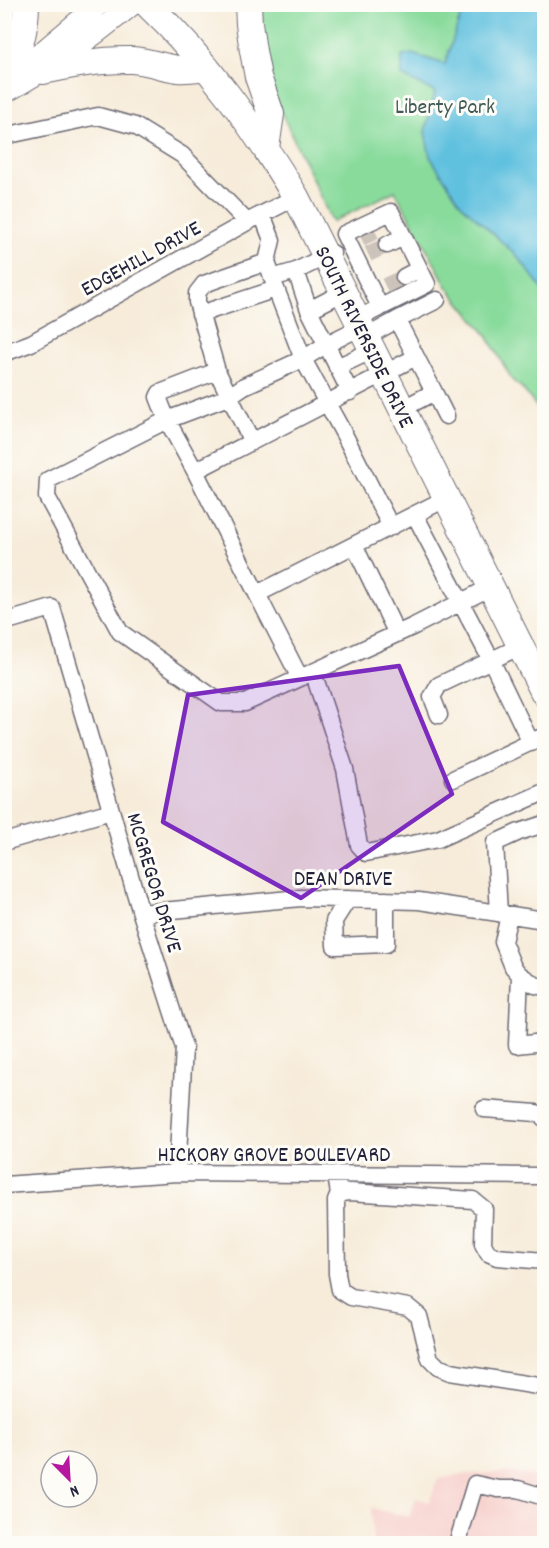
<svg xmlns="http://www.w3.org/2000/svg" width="549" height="1548" font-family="Dekko,sans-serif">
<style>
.built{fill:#f7d0cc}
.green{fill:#89db9c;stroke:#567e6c;stroke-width:1.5}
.water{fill:#61c1df;stroke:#42728d;stroke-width:1.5}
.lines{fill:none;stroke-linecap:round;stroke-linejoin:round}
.minor-tunnel{stroke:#ccc4ba;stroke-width:16;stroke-dasharray:16 8;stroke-linecap:butt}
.minor-casing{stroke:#6d6973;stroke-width:19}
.major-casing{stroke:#6d6973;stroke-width:23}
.highway-casing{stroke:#6d6973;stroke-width:28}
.minor{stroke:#fff;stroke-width:16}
.major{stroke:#fff;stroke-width:21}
.highway{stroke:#fff;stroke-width:26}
.marked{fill:#7b2cbf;fill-opacity:0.2;stroke:#7b2cbf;stroke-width:4.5;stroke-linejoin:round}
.labels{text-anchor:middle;stroke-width:6;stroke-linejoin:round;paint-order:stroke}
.park-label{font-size:22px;fill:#415a58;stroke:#fdfcf7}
.street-label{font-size:22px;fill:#22223b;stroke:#fdfcf7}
</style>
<rect width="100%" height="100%" fill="#fdfcf7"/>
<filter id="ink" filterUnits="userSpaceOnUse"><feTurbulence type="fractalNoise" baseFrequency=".0167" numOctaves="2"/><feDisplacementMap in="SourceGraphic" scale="12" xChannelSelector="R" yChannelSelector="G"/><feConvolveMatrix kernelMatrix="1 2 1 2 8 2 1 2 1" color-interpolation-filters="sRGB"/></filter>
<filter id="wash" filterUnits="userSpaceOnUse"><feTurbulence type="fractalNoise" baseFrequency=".008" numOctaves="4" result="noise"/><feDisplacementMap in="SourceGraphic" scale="24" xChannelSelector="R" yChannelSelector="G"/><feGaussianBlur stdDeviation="1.35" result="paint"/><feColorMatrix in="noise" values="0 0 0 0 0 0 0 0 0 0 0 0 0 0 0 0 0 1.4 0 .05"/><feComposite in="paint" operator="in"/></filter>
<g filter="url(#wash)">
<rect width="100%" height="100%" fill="#f7ecda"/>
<path class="built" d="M511 1472 544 1477V1543H373L371 1508 409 1517 416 1498 429 1502 438 1479 467 1474Z"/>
<path class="green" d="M257 5H544V416L522 388 513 381 486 334 448 288 395 191 332 222 278 105 267 73Z"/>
<path class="water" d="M464 5H544V291L517 256 461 204 430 157 425 132 435 92 402 76V56L412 54 445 64Z"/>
</g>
<g filter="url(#ink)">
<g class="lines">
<path class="minor-tunnel" d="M361 238 380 229
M368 254 387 245
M385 286 404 277"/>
<defs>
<path id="minor" d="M4 136 98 116 135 126 182 155 247 222
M262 214 272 240 267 262 276 289 303 359 345 436 391 527
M387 245 403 237
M267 262 204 284 197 293V302L217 371 160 393 158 397 167 420 48 480 47 497 120 632 221 703H245L414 626 491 587
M296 271 332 253
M404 277 419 269
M272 278 296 271 309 310 350 392
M309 310 344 292
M200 314 276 289
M357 319 427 284 391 212 344 234 380 307
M397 320 437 300
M366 337 397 320 434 392 402 409
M4 353 31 343 247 222 296 197
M416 357 195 471 257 594 447 498
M337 367 373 350
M217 371 252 442
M434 392 446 416
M195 471 167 420 228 397 244 386 303 359 327 344 361 327
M415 515 491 660 531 743
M354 545 397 634
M257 594 300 678
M4 622 52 608 141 913 184 1048 177 1173
M317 684 345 769 359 845 366 853 438 839 544 792
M439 715 432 697 439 685 521 646
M453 779 544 736
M4 842 111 811
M348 899 334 921 335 946 386 944V900
M141 913 301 898 419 901 544 920
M499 913 495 843 519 832 544 824
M509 915 503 942 513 967 520 975 535 985 544 987
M520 975 517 1045 544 1042
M484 1109 536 1113 541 1115 544 1118
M336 1175 339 1194 336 1201 337 1274 340 1290 351 1297 408 1307 419 1316 430 1359 438 1367 450 1372 544 1387
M4 1185 177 1173 544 1176
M339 1194 350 1192 473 1200 484 1209 483 1244 488 1253 497 1257 544 1261
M457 1544 475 1484 498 1489H518L544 1497"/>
<path id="major" d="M10 79 99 4
M4 93C50 68 93 37 133 4"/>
<path id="highway" d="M147 4C208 62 253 126 296 197L544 693
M248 4 249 24 253 51 258 77 271 114 266 148
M43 71C72 65 102 59 132 60 148 61 162 67 178 69 187 70 198 68 206 67
M4 80C17 54 26 34 26 4"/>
</defs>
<use href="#minor" class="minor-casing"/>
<use href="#major" class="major-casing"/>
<use href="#highway" class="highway-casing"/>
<use href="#minor" class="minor"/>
<use href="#major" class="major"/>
<use href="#highway" class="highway"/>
</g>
</g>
<path class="marked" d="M399 666 452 794 301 898 163 822 188 695Z"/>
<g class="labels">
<g class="park-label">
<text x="445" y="113">Liberty Park</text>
</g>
<g class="street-label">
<text transform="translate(140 257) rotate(-29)" y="8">EDGEHILL DRIVE</text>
<text transform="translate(366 336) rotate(64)" y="8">SOUTH RIVERSIDE DRIVE</text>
<text x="343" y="885">DEAN DRIVE</text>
<text transform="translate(156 882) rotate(73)" y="8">MCGREGOR DRIVE</text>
<text x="274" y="1161">HICKORY GROVE BOULEVARD</text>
</g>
</g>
<rect width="549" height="1548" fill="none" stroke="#fdfcf7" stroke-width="24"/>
<g transform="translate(69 1479) rotate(156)"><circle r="28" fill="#fdfcf7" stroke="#a5a5ac" stroke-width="1.5"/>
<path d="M0-4.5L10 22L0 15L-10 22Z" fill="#b5179e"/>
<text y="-9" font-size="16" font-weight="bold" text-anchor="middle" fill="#22223b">N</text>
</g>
</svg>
